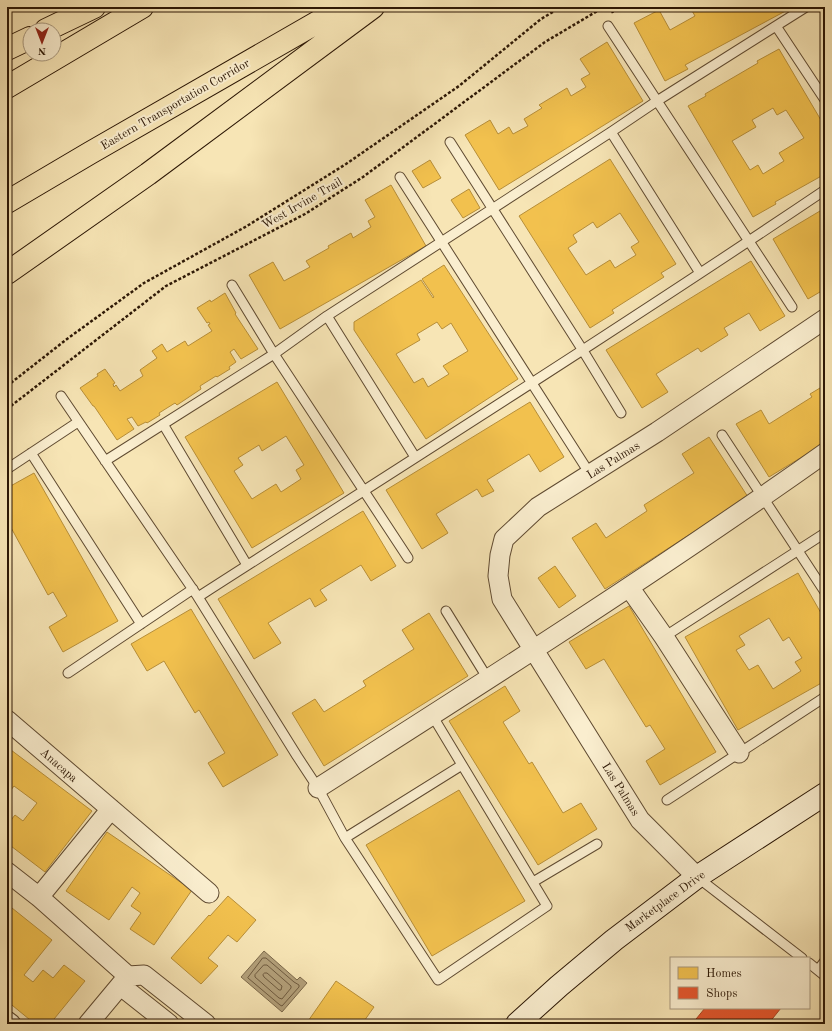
<svg xmlns="http://www.w3.org/2000/svg" width="832" height="1031" font-family="'Old Standard TT',serif">
<style>
.water{fill:#b29f79;stroke:#7c694b}
.homes{fill:#f2c14e;stroke:#b78e38;fill-rule:evenodd}
.shops{fill:#e4572e;stroke:#ad4422}
.lines{fill:none;stroke-linecap:round;stroke-linejoin:round}
.shore{stroke:#6f5b3f;stroke-width:1}
.lane-casing{stroke:#5f4a31;stroke-width:11}
.street-casing{stroke:#5f4a31;stroke-width:21}
.secondary-casing{stroke:#2c1705;stroke-width:24}
.highway-casing{stroke:#2c1705;stroke-width:24}
.path{stroke:#2c1705;stroke-width:2.5;stroke-dasharray:3 2;stroke-linecap:butt}
.lane{stroke:#faeecf;stroke-width:9}
.street{stroke:#faeecf;stroke-width:19}
.secondary{stroke:#faeecf;stroke-width:22}
.highway{stroke:#f7e5b5;stroke-width:22}
.labels{text-anchor:middle;stroke-width:4;stroke-linejoin:round;paint-order:stroke}
.street-label{font-size:12px;fill:#2c1705;stroke:#faeecf}
</style>
<rect width="100%" height="100%" fill="#f7e5b5"/>
<filter id="stains"><feTurbulence type="fractalNoise" baseFrequency=".005" numOctaves="4"/><feColorMatrix values="0 0 0 0 .2 0 0 0 0 .09 0 0 0 0 .02 0 0 0 .5 -.17"/></filter>
<radialGradient id="worn" r=".72"><stop offset=".6" stop-color="#630" stop-opacity="0"/><stop offset="1" stop-color="#630" stop-opacity=".3"/></radialGradient>
<path class="water" d="M264 951 297 980 300 977 307 983 282 1012 241 977Z"/>
<path class="homes" d="M695 7H793L685 65 688 69 665 81 634 23 659 10 670 30 695 16 691 9Z
M607 42 643 101 499 190 465 135 490 120 498 134 509 127 513 134 528 126 524 119 542 108 539 105 567 88 571 96 586 87 581 79 590 74 580 59Z
M779 49 825 127V174L775 202 776 204 753 217 688 106 706 96 705 94 758 63 757 61ZM773 108 777 115 786 110 804 138 779 153 784 161 763 174 758 165 750 170 732 141 756 127 752 120Z
M610 159 676 264 661 273 664 277 612 310 614 313 590 328 519 216ZM620 213 639 242 631 247 636 255 615 268 610 260 586 275 568 248 577 242 573 235 593 222 597 228Z
M430 160 441 178 423 188 412 171Z
M391 185 426 246 280 329 249 275 273 262 284 281 310 267 306 261 329 248 328 246 351 233 353 238 371 227 368 221 375 217 365 200Z
M469 189 480 208 463 218 451 200Z
M825 208V257L823 258 825 262V289L808 299 773 239Z
M751 261 785 316 760 331 749 313 724 328 728 335 701 352 698 348 656 374 668 392 642 408 606 350Z
M444 265 518 379 426 439 354 330V322L421 280 433 298 434 297 422 279ZM437 322 442 329 451 323 468 351 443 366 449 374 428 387 423 378 414 383 396 354 420 340 417 334Z
M225 293 236 313 235 314 258 349 241 359 234 349 230 352 236 362 229 367 230 369 217 377 216 376 200 386 201 389 177 405 175 403 159 413 160 415 147 423 146 422 138 426 132 417 127 419 134 429 117 440 94 406H93L80 388 98 376 97 374 105 369 115 383 113 384 114 387 116 385 120 391 143 376 140 370 157 358 152 351 162 344 167 352 185 341 188 346 212 331 208 325 210 324 209 322 207 323 197 308 210 300 211 302Z
M277 382 344 493 252 548 185 437ZM286 436 304 465 296 470 301 479 281 492 276 484 252 499 234 471 243 465 238 458 259 445 262 451Z
M825 385V443L769 477 736 424 761 410 769 424 812 397 810 394Z
M530 402 564 457 540 472 529 454 487 480 494 491 482 497 477 489 436 514 448 533 422 549 386 490Z
M709 437 748 497 605 589 572 538 596 523 606 538 647 511 644 505 694 473 682 454Z
M34 473 118 621 63 652 49 627 67 616 53 592 48 595 9 524 7 525V488Z
M363 511 396 566 371 581 361 565 320 590 327 600 315 607 310 598 268 623 281 643 254 659 218 599Z
M825 546V557L820 548Z
M555 566 576 596 559 608 538 578Z
M798 573 825 620V681L738 730 685 637ZM769 618 783 641 789 637 802 658 795 662 801 671 773 689 758 665 749 670 736 650 745 645 739 636Z
M629 606 716 752 660 785 646 761 665 749 650 725 646 727 604 659 586 669 569 642Z
M191 609 278 755 223 787 208 763 225 753 199 710 195 713 164 661 147 671 131 644Z
M429 613 468 676 324 766 292 713 315 699 324 712 366 686 363 681 414 649 402 630Z
M505 686 520 711 503 722 529 764 532 762 563 813 581 803 597 829 538 865 449 721Z
M7 747 92 811 45 872 7 843V825L15 815 23 821 37 803 14 786 7 795Z
M459 790 525 901 432 956 366 845Z
M107 832 192 890 154 945 130 929 141 913 131 906 140 893 132 887 109 920 66 891Z
M228 896 256 920 237 942 228 935 208 958 218 966 201 984 171 958 209 915 210 916Z
M12 908 52 940 24 975 33 982 43 970 53 978 64 965 85 981 50 1024H35L7 1001V914Z
M336 981 374 1007 362 1024H306Z"/>
<path class="shops" d="M705 1008H781L769 1023 771 1024H692Z"/>
<g class="lines">
<path class="shore" d="M263 958H266L294 982 299 985V987L282 1006 280 1005 248 978Z
M264 965H267L291 986V988L282 999 279 998 255 977V975Z
M265 973H267L282 986 281 990H279L264 977 263 975Z"/>
<defs>
<path id="lane" d="M608 26 792 307
M776 26 825 100
M611 132 700 273
M450 142 582 349 621 413
M400 177 590 474
M232 285 274 354 408 558
M327 316 415 457
M61 396 198 597 297 756 318 788 345 838 438 980 547 906 432 715
M163 424 247 565
M722 435 825 592
M31 453 141 624
M105 461 274 354 327 316 611 132 657 101 806 7
M7 469 78 422
M198 597C408 462 619 329 825 190
M446 611 488 679
M664 637 825 533
M68 673 193 589
M667 800 825 697
M345 838 462 765
M697 877 802 958
M533 882 597 844
M809 963 825 976
M818 970 825 961"/>
<path id="street" d="M629 587 664 637 739 753
M7 720 209 893
M318 788C489 679 660 570 825 453
M7 872 39 897 128 976
M697 877 640 820 502 599 498 576 500 555 504 539 538 507 657 432 825 319
M39 897 111 809
M121 986 169 1024
M7 1021 11 1024
M88 1024 128 976 144 975 206 1024"/>
<path id="secondary" d="M517 1024 559 986 614 940 697 877 825 794"/>
<path id="highway" d="M46 30 94 7
M7 49 30 38
M7 87 142 7
M7 202 90 153 344 7
M7 273 148 174 373 7"/>
</defs>
<use href="#lane" class="lane-casing"/>
<use href="#street" class="street-casing"/>
<use href="#secondary" class="secondary-casing"/>
<use href="#highway" class="highway-casing"/>
<path class="path" d="M610 7 613 13
M7 386 67 339 144 283 247 226 346 164 459 86 541 19 561 7
M7 409 166 286 305 214 363 177 545 42 604 7"/>
<use href="#lane" class="lane"/>
<use href="#street" class="street"/>
<use href="#secondary" class="secondary"/>
<use href="#highway" class="highway"/>
</g>
<g class="labels">
<g class="street-label">
<text transform="translate(175 104) rotate(-30)" y="4">Eastern Transportation Corridor</text>
<text transform="translate(302 203) rotate(-30)" y="4">West Irvine Trail</text>
<text transform="translate(613 460) rotate(-32)" y="4">Las Palmas</text>
<text transform="translate(59 765) rotate(41)" y="4">Anacapa</text>
<text transform="translate(621 789) rotate(58)" y="4">Las Palmas</text>
<text transform="translate(665 901) rotate(-36)" y="4">Marketplace Drive</text>
</g>
</g>
<rect width="832" height="1031" fill="none" stroke="#f7e5b5" stroke-width="24"/>
<rect x="8" y="8" width="816" height="1015" fill="none" stroke="#2c1705" stroke-width="2"/>
<rect x="12" y="12" width="808" height="1007" fill="none" stroke="#2c1705"/>
<rect x="670" y="957" width="140" height="52" fill="#faeecf" stroke="#a8987e"/>
<rect x="678" y="967" width="20" height="12" fill="#f2c14e" stroke="#a8987e"/>
<text x="706" y="977" font-size="12" fill="#2c1705">Homes</text>
<rect x="678" y="987" width="20" height="12" fill="#e4572e" stroke="#a8987e"/>
<text x="706" y="997" font-size="12" fill="#2c1705">Shops</text>
<g transform="translate(42 42) rotate(180)"><circle r="19" fill="#faeecf" stroke="#a8987e"/>
<path d="M0-3L7 15L0 10L-7 15Z" fill="#8f2418"/>
<text y="-6" font-size="11" font-weight="bold" text-anchor="middle" fill="#2c1705">N</text>
</g>
<rect width="100%" height="100%" filter="url(#stains)"/>
<rect width="100%" height="100%" fill="url(#worn)"/>
</svg>
